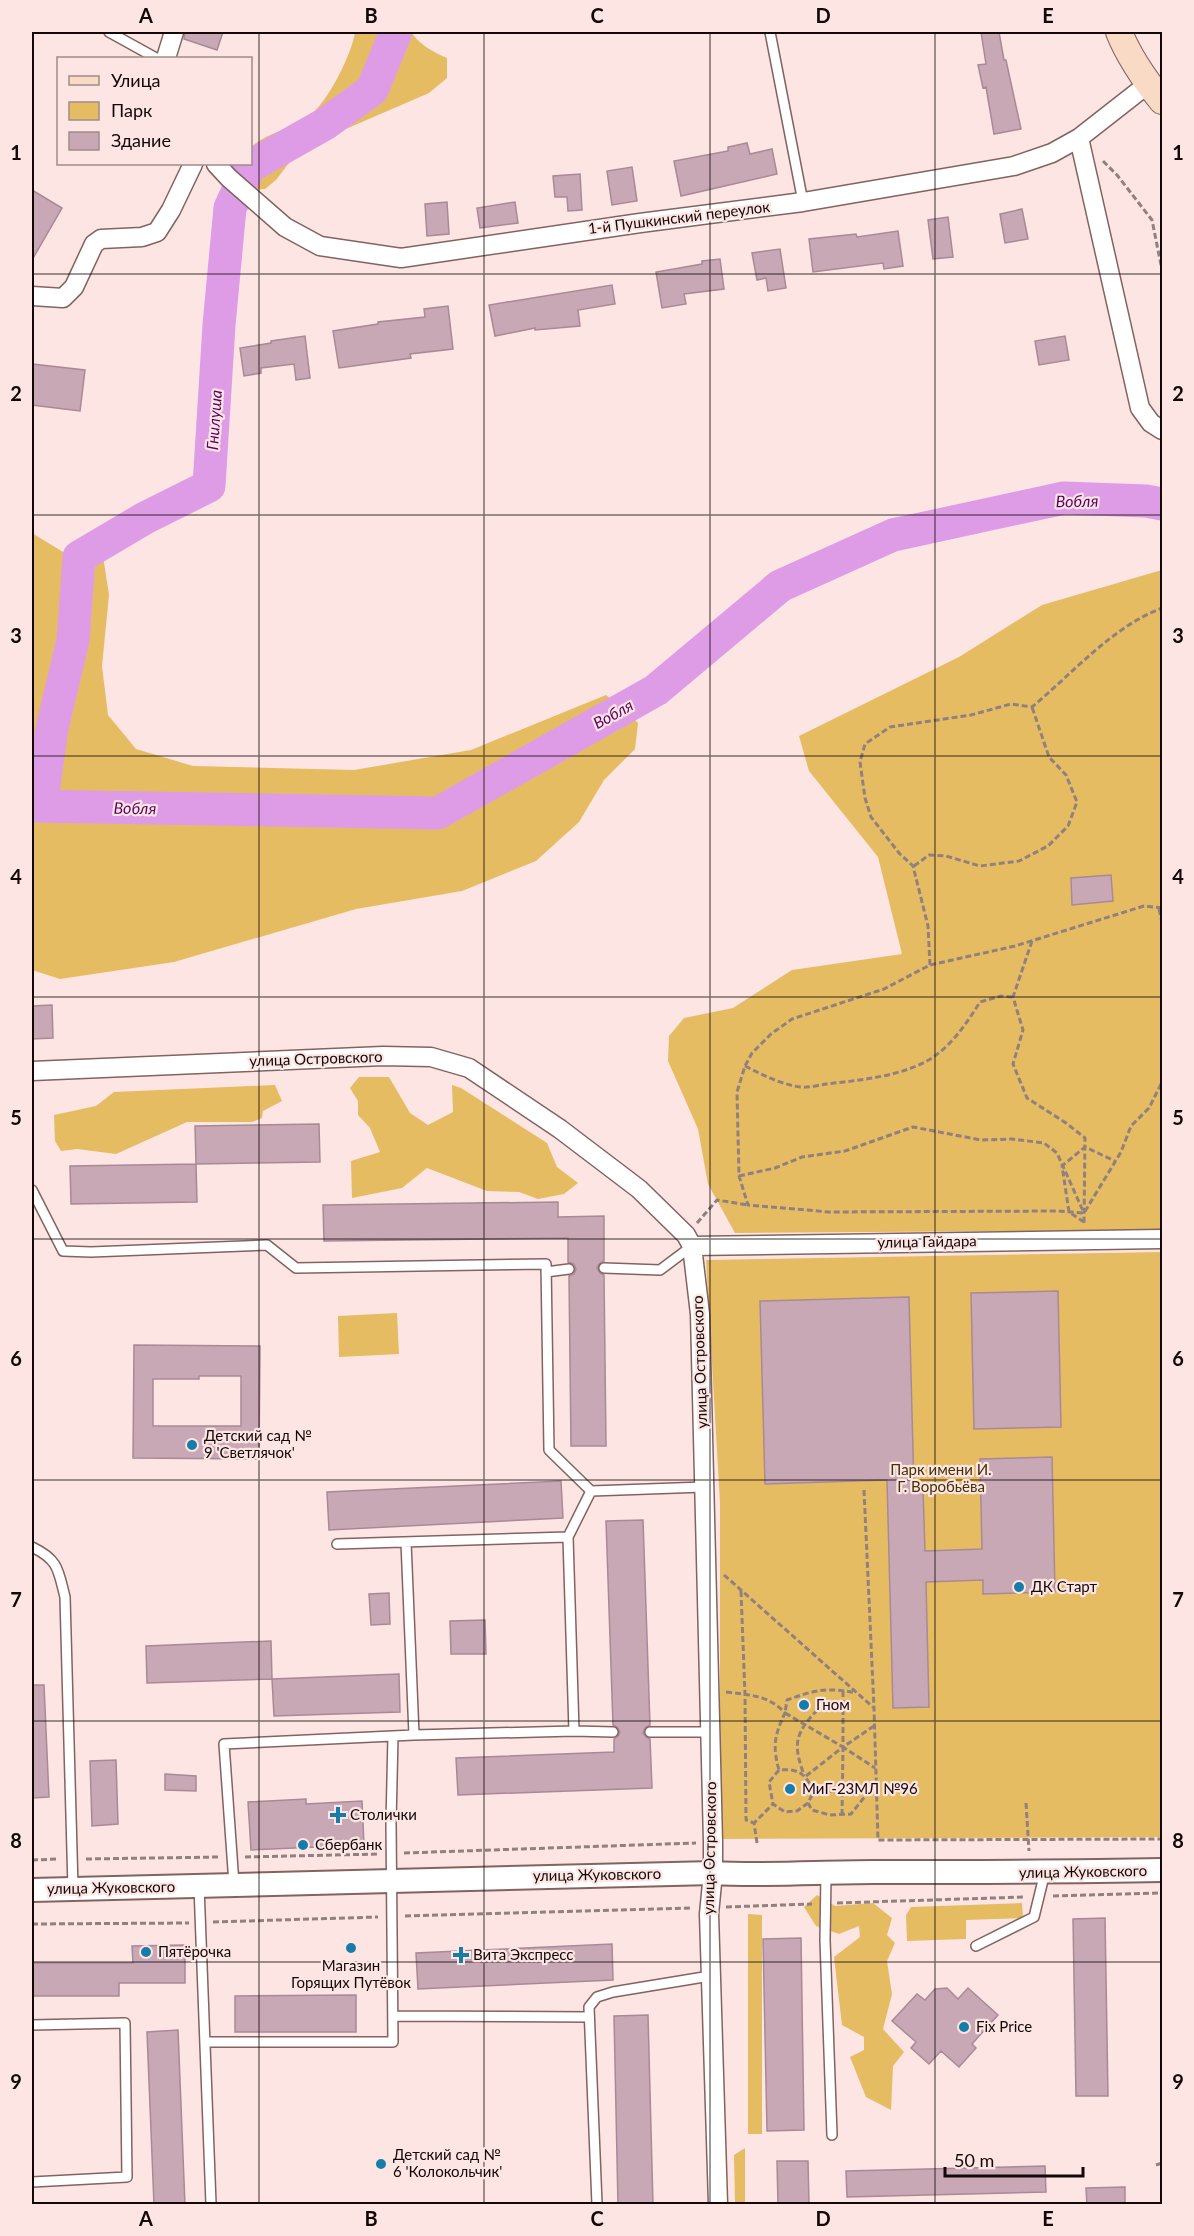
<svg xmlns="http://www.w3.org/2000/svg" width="1194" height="2236" font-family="Lato,sans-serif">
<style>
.green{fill:#e6bc63}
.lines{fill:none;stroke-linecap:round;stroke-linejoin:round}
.river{stroke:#df9ce6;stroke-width:33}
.building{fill:#c9a8b5;stroke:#a98995;stroke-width:1.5;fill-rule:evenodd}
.service-casing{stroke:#826360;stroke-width:12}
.minor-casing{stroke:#826360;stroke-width:21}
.tertiary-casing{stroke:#826360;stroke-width:26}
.secondary-casing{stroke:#826360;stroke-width:28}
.path{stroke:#92807f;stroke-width:3;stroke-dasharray:6 3;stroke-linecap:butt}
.service{stroke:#fff;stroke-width:9}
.minor{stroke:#fff;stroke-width:18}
.tertiary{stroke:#fff;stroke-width:22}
.secondary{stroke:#f9dbc5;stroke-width:26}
.grid{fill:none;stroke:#130807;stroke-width:1.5;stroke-opacity:0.55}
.poi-dot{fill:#177da8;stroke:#fce5e3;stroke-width:2}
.labels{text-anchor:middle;stroke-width:4.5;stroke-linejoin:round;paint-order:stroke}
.street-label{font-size:15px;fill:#130807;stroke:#fce5e3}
.poi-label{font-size:15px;fill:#130807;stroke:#fce5e3;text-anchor:start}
.park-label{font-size:15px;fill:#443207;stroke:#fce5e3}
.water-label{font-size:16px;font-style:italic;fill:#580161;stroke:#fce5e3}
.neatline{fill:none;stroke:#130807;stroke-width:2}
.grid-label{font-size:20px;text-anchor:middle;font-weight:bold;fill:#130807}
</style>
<rect width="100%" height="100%" fill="#fce5e3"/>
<path class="green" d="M355 32H411C420 45 433 52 447 58V78L429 93 311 144 295 155 276 180 265 189 252 190 239 177 237 164H250L251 147C268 132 290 130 308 117 327 104 352 54 355 32Z
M32 533 68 555 103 556 109 595 102 666 108 715 136 749 193 766 354 770 471 750 606 695 638 723 635 749 604 780 579 822 536 861 462 891 356 909 174 962 60 979 32 970Z
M1162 570V1230L735 1233 708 1184 698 1129 668 1061 669 1036 684 1018 733 1008 792 970 902 954 878 857 809 771 799 736 959 657 1042 605Z
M359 1077H389L410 1113 428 1125 453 1112 452 1085 461 1088 547 1143 557 1167 578 1183 564 1194 538 1199 519 1192 487 1191 427 1168 402 1188 352 1198 351 1161 380 1152 370 1128 358 1115V1101L350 1088Z
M275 1085 282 1101 263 1111 262 1118 252 1122H187L116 1154 77 1149 61 1151 55 1141 54 1115 96 1106 114 1092Z
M1162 1252V1837L720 1839V1503L706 1260Z
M397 1313 399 1354 339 1357 338 1316Z
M817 1895 835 1906 873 1903 892 1918 887 1935 895 1943 887 1961 892 1994 883 2029 904 2052 893 2066 891 2110 866 2097 850 2057 864 2050V2037L842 2025 834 1957 860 1937 859 1926 839 1934 816 1926 804 1907Z
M1022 1903 1023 1918 966 1920V1939L907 1941 906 1915 911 1907Z
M748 1914 762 1915V2134H748Z
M745 2148V2204H738L735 2202 734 2155Z"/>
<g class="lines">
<path class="river" d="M32 806 438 813 656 690 780 586 893 535 1064 498 1146 501 1162 504
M41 806 52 728 73 640 79 557 145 518 209 486 219 325 230 208 249 167 325 124 372 90 396 32"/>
</g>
<path class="building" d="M185 32H223L217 50 184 39Z
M981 32H999L1004 60H1006L1021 129 994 134 986 87 983 88 978 65 986 64Z
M747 143 750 154 772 149 777 174 681 196 674 161 728 151V147Z
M632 167 637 201 612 205 607 171Z
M580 174 582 210 568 211 567 197H555L553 176Z
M32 190 62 208 32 260Z
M447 202 449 234 427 236 425 204Z
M515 202 518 223 480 228 477 208Z
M1022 209 1028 239 1005 243 1000 214Z
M948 217 953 257 933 259 928 220Z
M898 231 903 266 884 269 883 263 813 272 809 239 856 234 857 237Z
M780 249 786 288 768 291 766 278 757 280 752 253Z
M720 259 724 289 684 294 686 304 662 308 656 272 702 264V261Z
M612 285 615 304 578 310 580 326 535 330V328L495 336 489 305Z
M448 306 453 349 410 354 411 358 339 368 333 331 378 324V322L425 317 424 309Z
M305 336 310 378 296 380 294 364 261 368V373L244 376 240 348 271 343V341Z
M1065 336 1069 360 1039 365 1035 341Z
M32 364 85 370 80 411 32 405Z
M1111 875 1113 901 1072 905 1071 878Z
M52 1005 53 1038 32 1039V1006Z
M319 1124 320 1162 196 1164 195 1126Z
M196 1164 197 1202 71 1204 70 1166Z
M558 1202V1217L604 1216V1261L599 1264 597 1268 600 1273 604 1275 606 1446H571L569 1276 574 1274 576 1269 574 1264 568 1262V1238L324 1241 323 1205Z
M1058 1291 1061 1427 974 1429 971 1293Z
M909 1297 914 1490H923L925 1551 982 1549 980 1459 1052 1457 1055 1592 983 1594V1580L926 1582 929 1707 893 1708 887 1480 765 1484 760 1301Z
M134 1345 260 1346 259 1459 133 1458ZM199 1376H241V1426H153V1379H199Z
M561 1481 563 1518 329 1530 327 1492Z
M643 1520 650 1725 645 1728 643 1733 646 1737 650 1739 652 1788 458 1795 456 1758 614 1752V1739L618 1736 620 1732 617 1727 613 1725 606 1521Z
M389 1593 390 1624 371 1625 369 1594Z
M485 1620 486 1654H451L450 1621Z
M271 1641 272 1679 147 1683 146 1646Z
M399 1674 400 1712 274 1716 272 1679Z
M32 1685H44L49 1797 32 1798Z
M116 1760 118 1824 92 1826 90 1761Z
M165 1774 196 1776V1791L165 1790Z
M306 1799V1804L362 1801 364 1845 251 1850 248 1802Z
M1105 1918 1108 2096H1076L1073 1919Z
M801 1938 804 2130 767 2131 763 1939Z
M612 1944 613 1980 418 1989 416 1953Z
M185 1945V1983H119V1996H32V1963H133L132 1946Z
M947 1988 958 1999 968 1988 998 2015 972 2044 976 2048 959 2067 941 2051 929 2064 911 2048 916 2042 892 2021 917 1994 925 2000 935 1989Z
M356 1995V2032H235V1996Z
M648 2015 653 2205H618L614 2016Z
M178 2030 185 2205H154L147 2032Z
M777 2161H808L809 2205H778Z
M1045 2166 1046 2192 847 2197 846 2171Z
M1125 2187V2205H1087L1086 2188Z"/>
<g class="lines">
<defs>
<path id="service" d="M109 32 156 58
M770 32 803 202
M32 1190 63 1251 91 1252 267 1245 296 1268 546 1264 549 1450 591 1491 704 1487
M604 1268 660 1270 692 1246
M546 1272 569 1269
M337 1544 568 1537
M32 1547C59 1560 58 1570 65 1597L73 1888
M574 1731 613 1732
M650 1732H710
M414 1735 574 1731 568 1537 591 1491
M826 1874 825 1940 832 2135
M234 1884 224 1744 414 1735 406 1542
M199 1886 211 2204
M976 1946 1034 1917 1045 1872
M393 2016 589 2017
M32 2025 125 2023 127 2177 32 2182
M205 2042H393L391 1823 393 1736
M597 2204 589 2007 597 1997 613 1992 710 1976"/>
<path id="minor" d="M166 58 174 32
M1079 138 1140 408 1151 423 1162 430
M216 164 229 178 285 227 320 246 401 258 640 223 803 202 1014 166 1052 153 1079 138 1148 84
M32 296 63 298 74 287 94 244 101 239 142 237 157 232 171 210 193 164
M32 1071 383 1056 431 1057 469 1068 560 1129 639 1189 686 1235 692 1246 700 1314 713 1842V1873L709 1914 718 2204
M692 1246 1162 1239"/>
<path id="tertiary" d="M32 1890 713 1873C766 1876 820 1872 873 1872 970 1872 1066 1872 1162 1870"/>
<path id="secondary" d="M1119 32C1129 57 1145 80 1162 101"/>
</defs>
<use href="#service" class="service-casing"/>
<use href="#minor" class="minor-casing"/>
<use href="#tertiary" class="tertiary-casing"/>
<use href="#secondary" class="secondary-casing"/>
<path class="path" d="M1103 161 1117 175 1152 220 1162 270
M914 866 929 855 946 856 980 866 1019 861 1048 846 1068 826 1077 802 1066 775 1049 757 1032 707
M1162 908 1144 906 1015 946 930 965 884 989 792 1019 771 1034 752 1053 745 1066 737 1092 739 1176 748 1205 829 1212 1058 1211 1084 1213 1121 1152 1131 1126 1149 1108 1162 1082V997
M1159 909 1162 922
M1032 941 1013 997 1023 1030 1013 1064 1027 1098 1066 1123 1085 1138 1084 1223
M930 965 928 926 913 866 899 853 871 817 865 798 860 762 865 744 890 727 971 715 1011 704 1032 707C1073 673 1112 627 1162 608
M745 1066C763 1075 780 1084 800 1087 809 1088 819 1085 827 1084 859 1080 896 1077 925 1062 950 1049 966 1024 980 1002L1001 996 1013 997
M739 1176 775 1168 802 1157 845 1151 913 1127 981 1140 1012 1139 1044 1143 1057 1153 1084 1213
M1084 1222 1069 1212 1062 1166 1085 1147 1115 1161
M697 1223 717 1200 748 1205
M864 1490 874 1708
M724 1575 874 1708 878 1840 1162 1839
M741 1591 745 1695 746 1820 754 1823
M843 1691V1747L785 1713 787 1700C814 1690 828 1687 856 1693
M726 1692C749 1695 769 1695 785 1713 775 1734 772 1746 779 1770
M874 1726 843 1747 875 1768
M803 1772C795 1749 794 1737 810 1718 813 1714 819 1708 824 1706 829 1703 838 1704 843 1704
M806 1776 843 1747
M812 1786C831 1794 851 1793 872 1789
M808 1803 797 1811 785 1812 773 1804 769 1782 779 1770C799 1768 808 1775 813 1793L808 1803 812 1810 830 1815 851 1814 874 1785
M1026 1803 1029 1851
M842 1815 843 1748
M757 1843 754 1823 773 1804
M404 1853 696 1843
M245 1857 379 1854
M86 1859 220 1857
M32 1860 58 1859
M1053 1896 1162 1893
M837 1903 1025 1897
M726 1907 812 1904
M405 1916 692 1908
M213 1922 378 1917
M32 1924 189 1923
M1156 2165 1162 2163"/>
<use href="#service" class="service"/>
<use href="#minor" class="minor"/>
<use href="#tertiary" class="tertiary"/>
<use href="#secondary" class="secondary"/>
</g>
<path class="grid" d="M259 32V2204M484 32V2204M710 32V2204M935 32V2204M32 274H1162M32 515H1162M32 756H1162M32 997H1162M32 1239H1162M32 1480H1162M32 1721H1162M32 1962H1162"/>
<g class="poi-dot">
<circle cx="192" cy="1445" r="6"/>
<circle cx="1019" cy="1587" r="6"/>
<circle cx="804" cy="1705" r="6"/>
<circle cx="790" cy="1789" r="6"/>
<path d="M335 1806h6v6h6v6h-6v6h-6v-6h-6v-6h6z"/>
<circle cx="303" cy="1845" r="6"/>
<circle cx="351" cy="1948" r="6"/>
<circle cx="146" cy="1952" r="6"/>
<path d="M458 1946h6v6h6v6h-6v6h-6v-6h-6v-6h6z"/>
<circle cx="964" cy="2027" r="6"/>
<circle cx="381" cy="2164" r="6"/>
</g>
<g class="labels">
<g class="street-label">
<text transform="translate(679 218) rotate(-7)" y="5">1-й Пушкинский переулок</text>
<text transform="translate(316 1059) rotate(-2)" y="5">улица Островского</text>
<text transform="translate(927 1242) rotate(-1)" y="5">улица Гайдара</text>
<text transform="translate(700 1362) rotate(-92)" y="5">улица Островского</text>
<text transform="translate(710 1848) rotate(-89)" y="5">улица Островского</text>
<text transform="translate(1083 1872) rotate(-1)" y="5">улица Жуковского</text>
<text transform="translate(597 1875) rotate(-1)" y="5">улица Жуковского</text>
<text transform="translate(111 1888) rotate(-1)" y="5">улица Жуковского</text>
</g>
<g class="poi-label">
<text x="204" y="1441">Детский сад №<tspan x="204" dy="17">9 'Светлячок'</tspan></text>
<text x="1031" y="1592">ДК Старт</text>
<text x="816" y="1710">Гном</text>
<text x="802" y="1794">МиГ-23МЛ №96</text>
<text x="350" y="1820">Столички</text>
<text x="315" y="1850">Сбербанк</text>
<text x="158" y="1957">Пятёрочка</text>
<text x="473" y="1960">Вита Экспресс</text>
<text x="351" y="1971" text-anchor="middle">Магазин<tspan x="351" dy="17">Горящих Путёвок</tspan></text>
<text x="976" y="2032">Fix Price</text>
<text x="393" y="2160">Детский сад №<tspan x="393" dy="17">6 'Колокольчик'</tspan></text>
</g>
<g class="park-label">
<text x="941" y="1475">Парк имени И.<tspan x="941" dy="17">Г. Воробьёва</tspan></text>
</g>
<g class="water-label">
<text transform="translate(214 420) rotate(-86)" y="6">Гнилуша</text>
<text transform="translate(1077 501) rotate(-1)" y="6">Вобля</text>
<text transform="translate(613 714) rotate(-29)" y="6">Вобля</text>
<text transform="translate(135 808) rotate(1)" y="6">Вобля</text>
</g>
</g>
<rect width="1194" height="2236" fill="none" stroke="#fce5e3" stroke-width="66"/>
<rect x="57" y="57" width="195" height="108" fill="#fce5e3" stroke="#9f8d8b" stroke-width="1.5"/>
<rect x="69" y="76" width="30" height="9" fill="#f9dbc5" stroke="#9f8d8b" stroke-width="1.5"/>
<text x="111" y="87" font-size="18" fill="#130807">Улица</text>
<rect x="69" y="102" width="30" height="18" fill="#e6bc63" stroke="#9f8d8b" stroke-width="1.5"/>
<text x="111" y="117" font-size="18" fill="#130807">Парк</text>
<rect x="69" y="132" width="30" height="18" fill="#c9a8b5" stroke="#9f8d8b" stroke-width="1.5"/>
<text x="111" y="147" font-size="18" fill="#130807">Здание</text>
<path d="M945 2167v9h138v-9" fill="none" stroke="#130807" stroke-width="3"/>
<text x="954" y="2167" font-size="18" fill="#130807" stroke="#fce5e3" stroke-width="4.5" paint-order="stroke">50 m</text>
<rect x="33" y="33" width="1128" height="2170" class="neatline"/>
<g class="grid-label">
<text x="146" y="23">A</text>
<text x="371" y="23">B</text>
<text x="597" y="23">C</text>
<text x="823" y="23">D</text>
<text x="1048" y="23">E</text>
<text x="16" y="160">1</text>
<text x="1178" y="160">1</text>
<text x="16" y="401">2</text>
<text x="1178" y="401">2</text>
<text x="16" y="643">3</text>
<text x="1178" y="643">3</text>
<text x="16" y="884">4</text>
<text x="1178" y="884">4</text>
<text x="16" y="1125">5</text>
<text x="1178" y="1125">5</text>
<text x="16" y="1366">6</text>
<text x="1178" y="1366">6</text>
<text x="16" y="1607">7</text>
<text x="1178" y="1607">7</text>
<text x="16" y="1848">8</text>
<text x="1178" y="1848">8</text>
<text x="16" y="2089">9</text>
<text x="1178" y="2089">9</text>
<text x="146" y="2226">A</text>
<text x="371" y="2226">B</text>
<text x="597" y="2226">C</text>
<text x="823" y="2226">D</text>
<text x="1048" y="2226">E</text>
</g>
</svg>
